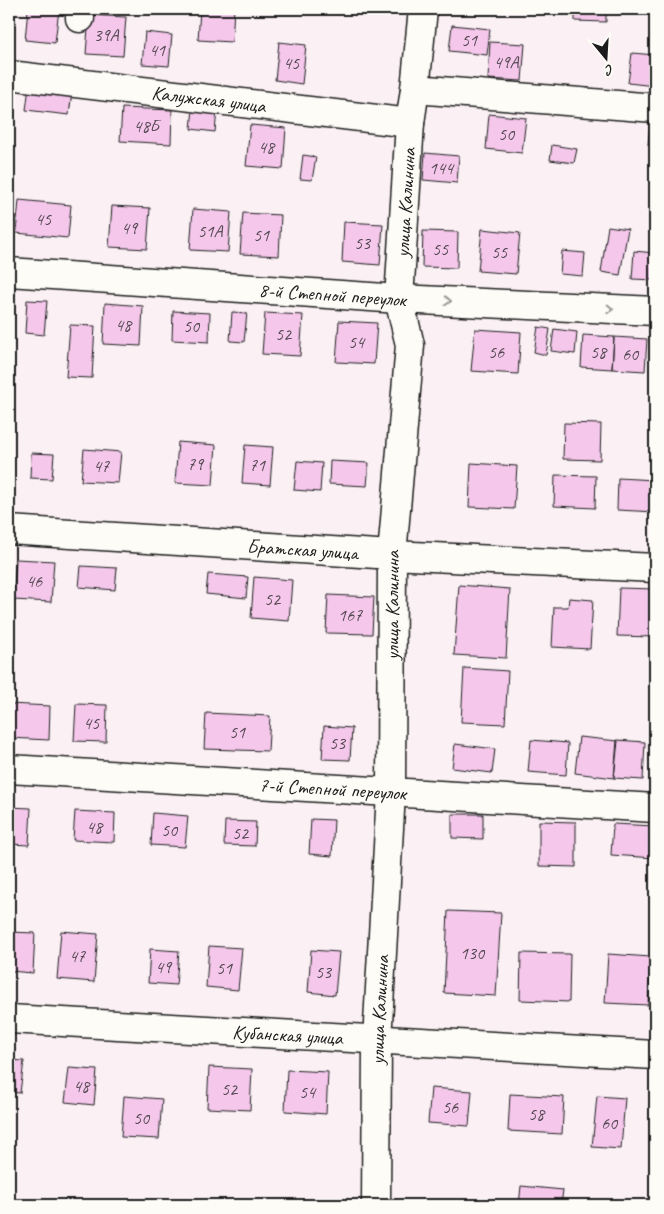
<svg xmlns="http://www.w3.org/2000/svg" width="664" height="1214" font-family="Caveat,sans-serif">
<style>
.building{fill:#f4c7eb;stroke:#1c1c1c}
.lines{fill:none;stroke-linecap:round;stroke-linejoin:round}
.minor-casing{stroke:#1c1c1c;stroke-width:31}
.minor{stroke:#fdfcf7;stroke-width:28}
.oneway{stroke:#989794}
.labels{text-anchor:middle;stroke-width:4;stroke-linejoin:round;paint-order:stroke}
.number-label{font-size:18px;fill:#524750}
.street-label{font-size:20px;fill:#1c1c1c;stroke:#fdfcf7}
</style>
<rect width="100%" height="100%" fill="#fbf1f5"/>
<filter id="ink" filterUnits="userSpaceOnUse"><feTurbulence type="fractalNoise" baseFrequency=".02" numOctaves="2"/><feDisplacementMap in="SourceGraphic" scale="10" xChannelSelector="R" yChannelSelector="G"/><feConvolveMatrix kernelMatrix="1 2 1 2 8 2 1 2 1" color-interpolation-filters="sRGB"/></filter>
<g filter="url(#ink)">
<path class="building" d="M28 9H59L55 43 25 40Z
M200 9H234L232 42 198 40Z
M575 9H606V22L575 21Z
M89 15 126 17 123 56 86 54Z
M452 25 490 29 487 55 449 51Z
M145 32 172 35 169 66 142 64Z
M279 42 306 45 302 84 275 80Z
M490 42 525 44 522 81 488 79Z
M632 53 655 55V86L628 83Z
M29 87 72 92 69 115 26 110Z
M122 108 172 110 171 144 120 141Z
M193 108 217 110 215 132 191 129Z
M489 114 526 118 522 153 486 149Z
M650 123H655V145H648Z
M250 125 286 128 283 169 246 166Z
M552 145 577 149 574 163 550 160Z
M425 153 459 156 457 183 423 180Z
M303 155 316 157 312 180 300 179Z
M19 200 71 205 68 238 16 233Z
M112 206 150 208 147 249 109 247Z
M193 209 231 212 228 252 190 250Z
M243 213 281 215 279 256 240 254Z
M344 222 383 224 380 265 342 262Z
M608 226 628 229 620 275 601 272Z
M482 229 520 233 516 274 478 271Z
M423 231 458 232 457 268 422 267Z
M562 251 585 253 583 276 560 274Z
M634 251 655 253V280L632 279Z
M27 300 47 301 44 335 25 333Z
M105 303 143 306 141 346 103 344Z
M173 311 210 313 209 342 172 340Z
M232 312 247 313 244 342 230 341Z
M265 313 303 315 300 356 262 354Z
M339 321 377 323 374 364 336 362Z
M70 325 95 326 92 378 66 377Z
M538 327 550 329 546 355 534 352Z
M475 329 521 332 518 374 471 371Z
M554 329 577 332 575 354 551 351Z
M583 335 614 337 612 369 581 367Z
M614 337 647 339 645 371 612 369Z
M564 423 601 424 600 460 563 459Z
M178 442 216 445 213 485 175 483Z
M245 445 273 447 270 485 242 483Z
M84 449 121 452 118 483 81 481Z
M31 453 54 454 52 479 30 478Z
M297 461 322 463 320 492 294 490Z
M330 461 369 463 367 486 329 484Z
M471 463 517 466 514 509 469 507Z
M555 475 596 476 595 508 554 506Z
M618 478 655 480V512L617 510Z
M16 559 54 561 51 602 13 600Z
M81 566 117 568 115 590 79 587Z
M208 574 248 577 246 598 206 594Z
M254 577 292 580 289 621 251 618Z
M459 585 510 589 506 658 454 655Z
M619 588 655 589V637L617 636Z
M328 595 374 597 372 634 326 633Z
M569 598 593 600 590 649 552 647 554 607H568Z
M464 668 508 671 505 724 461 722Z
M9 704 50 706 49 740 9 738Z
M76 704 107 705 106 742 74 741Z
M206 713 270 716 268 751 204 749Z
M324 726 352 728 350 760 322 759Z
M579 737 618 741 614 778 575 773Z
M531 740 568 743 566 775 528 772Z
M617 740 645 742 643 780 614 778Z
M455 744 495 749 492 773 452 768Z
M9 807 31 808 29 845 9 844Z
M75 811 115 813 114 842 73 840Z
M153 813 188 816 185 847 151 845Z
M452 814H483V839L452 838Z
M311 819 334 820 332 856 309 854Z
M225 821 256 822 255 846 224 845Z
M539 821 576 822V867L539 866Z
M613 824 655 826V858L611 855Z
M448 911 501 913 496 996 444 993Z
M61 931 98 934 94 982 57 979Z
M9 932 35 933 33 973 9 971Z
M209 946 242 948 238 990 206 987Z
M150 949 179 951 176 985 148 983Z
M311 950 339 952 335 995 308 992Z
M521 953 570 954 569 1002 520 1000Z
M608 954 651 957 648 1005 605 1003Z
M9 1060 24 1061 20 1093 9 1092Z
M209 1067 252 1069 250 1110 207 1108Z
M69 1068 97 1070 94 1105 65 1102Z
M287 1070 328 1072 326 1114 285 1111Z
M431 1088 472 1091 469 1126 428 1123Z
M510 1094 564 1097 562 1134 508 1131Z
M124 1096 162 1099 159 1139 121 1137Z
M597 1096 625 1098 621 1149 592 1147Z
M521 1186 563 1190 561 1205H519Z
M255 1201 278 1203V1205H255Z"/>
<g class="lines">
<defs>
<g id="minor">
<path d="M80 18V9"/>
<path id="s1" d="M9 75 410 123"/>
<path d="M415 89 655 108"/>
<path id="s2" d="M9 272 399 299 655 311"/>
<path id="s3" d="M9 530 392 555 655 568"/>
<path id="s4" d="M9 769 655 808"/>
<path id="s5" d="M9 1019 655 1055"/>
<path id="s6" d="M376 1205 377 1041 391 793 392 555 410 345 399 299 410 123 415 89 423 9"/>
</g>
</defs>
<use href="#minor" class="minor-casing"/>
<use href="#minor" class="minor"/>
</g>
<defs><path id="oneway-chevron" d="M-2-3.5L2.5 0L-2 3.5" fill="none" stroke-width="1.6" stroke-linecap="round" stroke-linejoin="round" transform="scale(1.25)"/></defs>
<g class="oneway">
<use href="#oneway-chevron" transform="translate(448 301) rotate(3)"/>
<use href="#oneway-chevron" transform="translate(610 309) rotate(3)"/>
</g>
</g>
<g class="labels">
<g class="number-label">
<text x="106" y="41">39А</text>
<text x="469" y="46">51</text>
<text x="157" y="56">41</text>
<text x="506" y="68">49А</text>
<text x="291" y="69">45</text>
<text x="146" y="132">48Б</text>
<text x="506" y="140">50</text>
<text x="266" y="153">48</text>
<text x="441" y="174">144</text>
<text x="43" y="225">45</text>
<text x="129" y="234">49</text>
<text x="210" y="237">51А</text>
<text x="261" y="241">51</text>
<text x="362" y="249">53</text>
<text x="440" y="255">55</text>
<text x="499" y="258">55</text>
<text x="123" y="331">48</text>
<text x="191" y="332">50</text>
<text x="283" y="340">52</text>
<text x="356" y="348">54</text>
<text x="496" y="358">56</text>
<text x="598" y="358">58</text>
<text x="630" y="360">60</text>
<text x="195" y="470">79</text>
<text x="257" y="471">71</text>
<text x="101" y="472">47</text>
<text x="34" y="587">46</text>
<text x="272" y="605">52</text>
<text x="350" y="621">167</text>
<text x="91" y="729">45</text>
<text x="237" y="738">51</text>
<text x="337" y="749">53</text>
<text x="94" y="833">48</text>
<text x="169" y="836">50</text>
<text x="240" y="839">52</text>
<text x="472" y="959">130</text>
<text x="77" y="962">47</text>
<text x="163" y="973">49</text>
<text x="224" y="974">51</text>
<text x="323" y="978">53</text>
<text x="81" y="1092">48</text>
<text x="229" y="1095">52</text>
<text x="307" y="1098">54</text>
<text x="450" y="1113">56</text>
<text x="536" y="1120">58</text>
<text x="141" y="1124">50</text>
<text x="609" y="1129">60</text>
</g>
<g class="street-label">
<text dy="7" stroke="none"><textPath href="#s1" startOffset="201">Калужская улица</textPath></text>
<text dy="7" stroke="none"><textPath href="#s6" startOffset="1005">улица Калинина</textPath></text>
<text dy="7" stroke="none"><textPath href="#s2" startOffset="324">8-й Степной переулок</textPath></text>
<text dy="7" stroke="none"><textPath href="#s3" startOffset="294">Братская улица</textPath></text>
<text dy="7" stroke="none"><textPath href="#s6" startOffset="600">улица Калинина</textPath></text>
<text dy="7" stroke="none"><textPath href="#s4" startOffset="324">7-й Степной переулок</textPath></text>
<text dy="7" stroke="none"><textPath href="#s6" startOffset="195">улица Калинина</textPath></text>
<text dy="7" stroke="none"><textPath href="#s5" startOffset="279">Кубанская улица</textPath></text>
</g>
</g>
<rect width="664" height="1214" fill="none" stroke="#fdfcf7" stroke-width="30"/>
<rect x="15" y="15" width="634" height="1184" fill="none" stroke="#1c1c1c" stroke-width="2" filter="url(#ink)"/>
<g transform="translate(606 58) rotate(162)" stroke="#fdfcf7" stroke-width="4" paint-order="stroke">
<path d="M0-4L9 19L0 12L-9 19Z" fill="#1c1c1c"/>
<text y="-8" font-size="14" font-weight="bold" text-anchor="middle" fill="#1c1c1c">С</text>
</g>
</svg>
